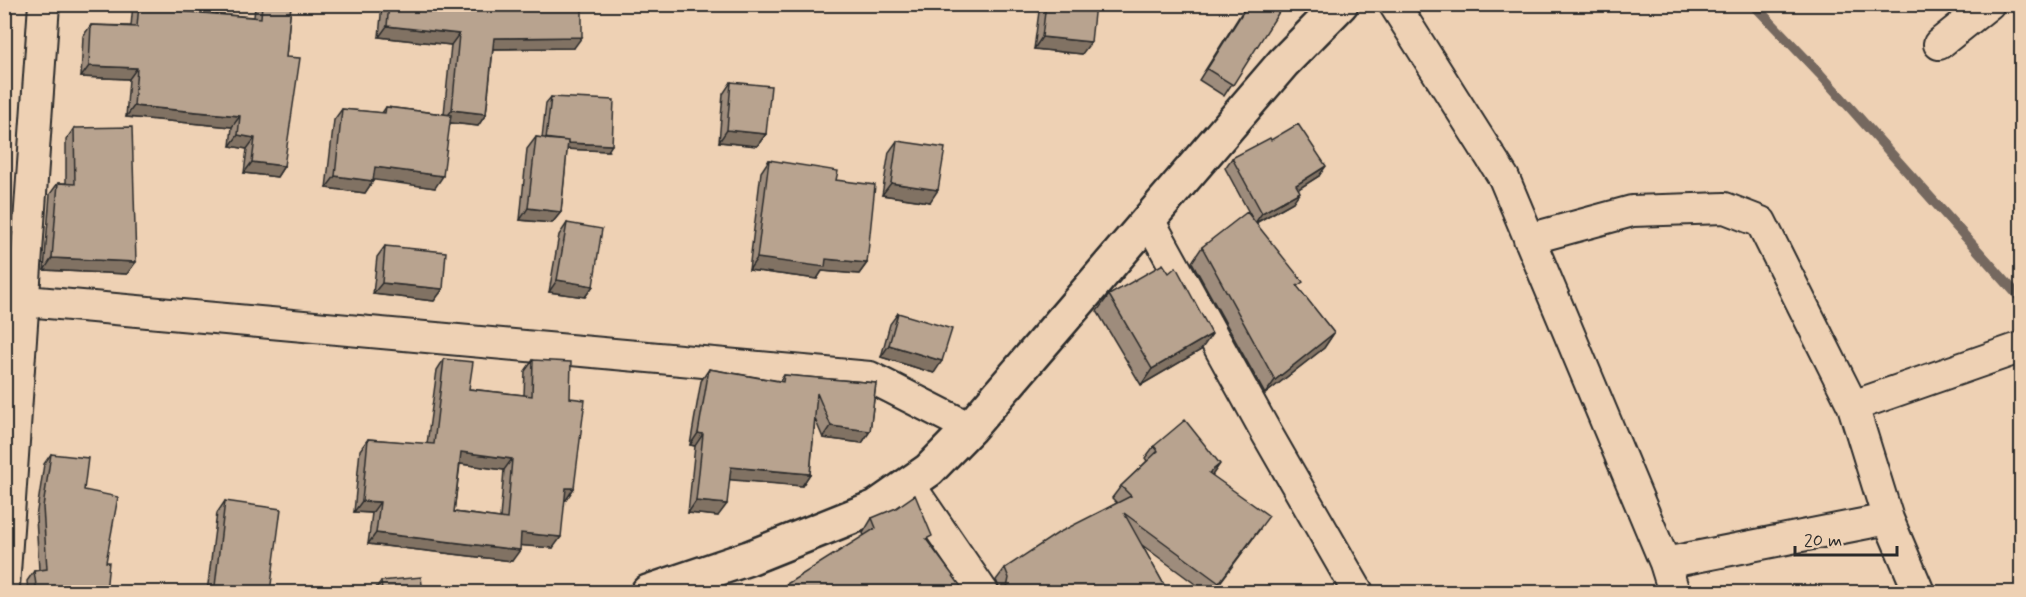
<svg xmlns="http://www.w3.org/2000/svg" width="2026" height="597" font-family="Mynerve,sans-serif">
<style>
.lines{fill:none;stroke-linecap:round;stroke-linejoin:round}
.stream{stroke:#74685e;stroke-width:10}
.minor-casing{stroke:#2b2b2b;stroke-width:34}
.tertiary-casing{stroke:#2b2b2b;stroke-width:38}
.minor{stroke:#eed1b4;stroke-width:30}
.tertiary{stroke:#eed1b4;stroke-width:33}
.wall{fill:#9e8c7b;stroke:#2b2b2b;stroke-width:1.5;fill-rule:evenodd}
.shaded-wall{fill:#817264;stroke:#2b2b2b;stroke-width:1.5}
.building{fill:#b8a38f;stroke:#2b2b2b;stroke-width:1.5;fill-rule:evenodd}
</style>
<rect width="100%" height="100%" fill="#eed1b4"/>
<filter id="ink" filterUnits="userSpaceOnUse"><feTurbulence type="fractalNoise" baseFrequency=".0167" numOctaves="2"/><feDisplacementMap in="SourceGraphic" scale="12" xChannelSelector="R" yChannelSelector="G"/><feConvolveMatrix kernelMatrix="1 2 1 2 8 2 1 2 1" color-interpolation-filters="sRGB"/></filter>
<g filter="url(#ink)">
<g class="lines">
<path class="stream" d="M1753 4 1820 74 2022 300"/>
<defs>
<path id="minor" d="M1394 4 1504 178 1665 563 1674 592
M1939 44 1989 4
M1149 220 1266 432 1358 592
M1529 239 1632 211 1725 208 1761 222 1853 406 1888 519 1919 592
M4 299 870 377 970 428
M1853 406 2022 347
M909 484 983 592
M1665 563 1888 519
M4 587 44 4"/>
<path id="tertiary" d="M648 592 749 558 876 507 929 470 970 428 1283 63 1341 4"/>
</defs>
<use href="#minor" class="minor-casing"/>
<use href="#tertiary" class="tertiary-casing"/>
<use href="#minor" class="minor"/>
<use href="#tertiary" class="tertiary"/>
</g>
<path class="wall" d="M133 4H178V11L254 17 255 7 257 4H291L286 57 284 166 277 177 244 173 247 149 230 146 232 127 126 117 129 79 81 77 83 36 91 25 131 26Z
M382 4H582L574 48 493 49 486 114 478 126 450 123 435 188 374 179 365 193 326 188 334 120 342 109 382 113 386 107 444 114 451 45 379 37Z
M1040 4H1095L1082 54 1034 49Z
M1247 4H1284L1224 96 1199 80Z
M731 82 766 134 757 146 719 142 723 94Z
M551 97 608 151 567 149 561 212 552 223 520 220 527 149 536 137 542 138 546 103Z
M74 128 127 274 44 270 50 194 58 183H66V140Z
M1271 140 1319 176 1298 189 1293 202 1256 223 1298 288 1334 333 1324 348 1265 394 1192 262 1202 247 1253 220 1225 168 1232 158Z
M897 141 930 202 882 195 889 152Z
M769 160 836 180 867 263 859 274 822 271 817 279 749 270 761 172Z
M567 223 593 286 585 297 549 292 559 235Z
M385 246 443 289 434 301 373 294 377 257Z
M1169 273 1201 350 1141 385 1097 311 1109 295Z
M898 313 934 373 881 357 890 324Z
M444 359 469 389 524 395 525 371 533 360 570 398 574 488 566 500 564 499 553 548 520 545 512 561 368 544 372 513 354 512 360 450 368 439 427 444 437 370ZM460 464 504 470 500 518 454 512Z
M709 369 780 381 784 375 876 383 870 431 862 443 823 438 815 419 810 474 802 486 729 479 718 516 688 513 695 446 690 445 701 381Z
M1154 446 1212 475 1260 529 1213 592H1206L1142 545 1168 592H1000V590L996 580 1005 568 1117 503 1112 498 1121 486 1147 461 1145 458Z
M51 454 84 490 106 562V592H28L27 581 34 571 39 570 36 517 44 464Z
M225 501 270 592H207L217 513Z
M872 518 928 542 864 536 863 533Z
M381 581 423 592H373Z
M782 587 786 592H779Z"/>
<path class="shaded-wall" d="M387 26 459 34 451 45 379 37Z
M582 37 574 48 486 49 494 38Z
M1042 37 1091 42 1082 54 1034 49Z
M89 66 137 68 129 79 81 77Z
M134 106 240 116 232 127 126 117Z
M452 110 486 114 478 126 443 122Z
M727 130 766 134 757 146 719 142Z
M238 135 255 138 247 149 230 146Z
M545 142 612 145 608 151 541 148Z
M252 162 284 166 277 177 244 173Z
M1326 166 1319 176 1289 195 1296 185Z
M375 167 443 176 435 188 367 179Z
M335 176 373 181 365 193 326 188Z
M891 183 938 190 930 202 882 195Z
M1300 192 1293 202 1255 223 1262 213Z
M528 208 561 212 552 223 520 220Z
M52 258 136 262 127 274 44 270Z
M757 258 826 259 867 263 859 274 822 271 817 279 749 270Z
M557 280 593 286 585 297 549 292Z
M382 283 443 289 434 301 373 294Z
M1334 333 1324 348 1265 394 1275 380Z
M1212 334 1201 350 1141 385 1152 369Z
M889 345 942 361 934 373 881 357Z
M831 426 870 431 862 443 823 438Z
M698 433 703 434 695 446 690 445Z
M461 452 512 459 504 470 454 463Z
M1220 464 1211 477 1209 473Z
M731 467 810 474 802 486 722 479Z
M566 488H574L566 500 558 499Z
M362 501 380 502 372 513 354 512Z
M696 501 727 504 718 516 688 513Z
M376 533 520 550 512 561 368 544Z
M521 533 561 537 553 548 514 545Z
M215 586 270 592H210Z
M1093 586 1089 592H1083Z"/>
<path class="building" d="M139 4H178V11L261 18 262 4H291L286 57 300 58 284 166 252 162 255 138 238 135 240 116 134 106 137 68 89 66 91 25 137 27Z
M389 4H582V37L494 38 486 114 452 110 459 34 387 26Z
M1046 4H1095L1091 42 1042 37Z
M1248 4H1284L1233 85 1207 69Z
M731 82 771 86 766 134 727 130Z
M551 97 614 100 612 145 568 143V141L546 139Z
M386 107 451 115 443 176 375 167 373 181 335 176 342 109 385 113Z
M1298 124 1326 166 1296 185 1300 192 1262 213 1232 158 1270 138 1271 140Z
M132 127 136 262 52 258 58 183 75 184 74 128Z
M536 137 568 141 561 212 528 208Z
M897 141 945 148 938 190 891 183Z
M769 160 838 171 836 180 875 185 867 263 826 259 825 267 757 258Z
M1247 212 1303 282 1297 286 1334 333 1275 380 1202 247Z
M567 223 602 229 593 286 557 280Z
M385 246 446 252 443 289 382 283Z
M1163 264 1169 273 1176 267 1212 334 1152 369 1109 295Z
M898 313 952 329 942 361 889 345Z
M444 359 473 362 469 389 532 396 533 360 571 362 570 398 585 400 574 488H566L561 537 521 533 520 550 376 533 380 502 362 501 368 439 434 444ZM461 452 512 459 507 519 454 512Z
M709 369 783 382 784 375 876 383 870 431 831 426 817 393 810 474 731 467 727 504 696 501 703 434 698 433Z
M1185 420 1220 464 1209 473 1269 516 1219 583 1124 513 1168 592H1097L1093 586 1083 592H1010L1007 588 1009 578 1005 568 1058 533 1131 496 1121 486 1158 451 1154 446Z
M51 454 88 458 84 490 118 497 106 562H109L106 592H37L34 571 47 569 43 507Z
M915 495 932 536 926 539 965 592H786L782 587 876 528 872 518 896 508Z
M225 501 281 509 270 592 215 586Z
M421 577 423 592H382L381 581Z"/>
</g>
<rect width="2026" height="597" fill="none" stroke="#eed1b4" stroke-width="24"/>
<rect x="12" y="12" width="2002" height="573" fill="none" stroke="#2b2b2b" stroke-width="2" filter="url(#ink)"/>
<path d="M1795 546v9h102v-9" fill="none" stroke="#2b2b2b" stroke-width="3"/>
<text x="1804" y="546" font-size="18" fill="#2b2b2b" stroke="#eed1b4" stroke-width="4.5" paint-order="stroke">20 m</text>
</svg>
